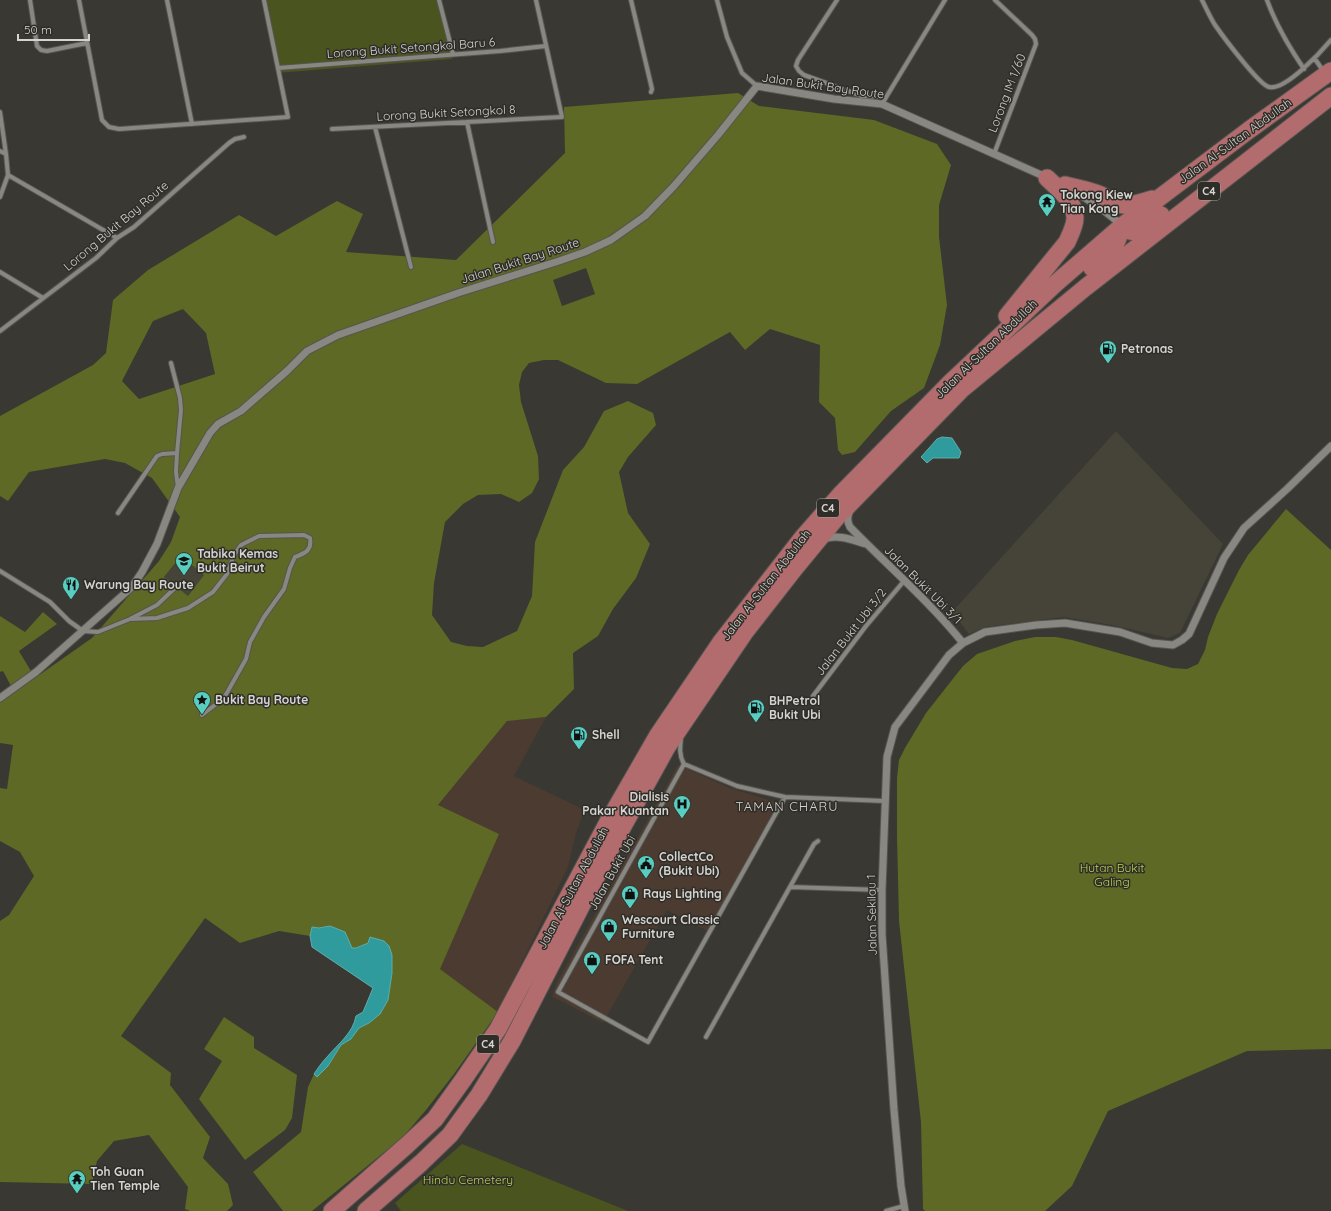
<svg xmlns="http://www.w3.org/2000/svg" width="1331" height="1211" font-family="Quicksand,sans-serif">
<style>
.commercial{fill:#4c3b30}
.built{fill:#464338}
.green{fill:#4a541f}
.forest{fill:#5d6924;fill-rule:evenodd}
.water{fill:#2f9b9d;stroke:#61acad}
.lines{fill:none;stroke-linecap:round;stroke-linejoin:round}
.minor-casing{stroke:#565551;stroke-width:6}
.tertiary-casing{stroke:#565551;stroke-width:9}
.primary-casing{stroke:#565551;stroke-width:19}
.minor{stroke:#888781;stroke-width:4}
.tertiary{stroke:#888781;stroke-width:7}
.primary{stroke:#b36c6d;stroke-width:17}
.labels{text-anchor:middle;stroke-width:3;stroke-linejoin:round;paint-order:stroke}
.shield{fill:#2f2d28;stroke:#a3a29e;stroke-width:1}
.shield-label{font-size:11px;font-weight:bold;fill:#d5d4d1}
.street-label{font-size:12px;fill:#d5d4d1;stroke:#2f2d28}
.poi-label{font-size:12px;font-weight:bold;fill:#d5d4d1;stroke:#2f2d28;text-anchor:start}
.park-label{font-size:12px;fill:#b9d057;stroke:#2f2d28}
.neighbourhood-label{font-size:13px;letter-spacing:1px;fill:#d5d4d1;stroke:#2f2d28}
</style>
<rect width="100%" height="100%" fill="#393832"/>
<path class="commercial" d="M546 717 514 776 585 810 576 833 568 867 498 1012 440 969 438 805 507 721Z
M678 765 732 789 779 803 709 932 667 910 603 1023 557 999 552 997 556 984Z"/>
<path class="built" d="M1116 431 1223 544 1180 633 1168 638 1112 625 1064 617 985 627 969 634 952 612Z
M181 556 205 575 188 596 164 577Z"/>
<path class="green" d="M262 0H437L452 59 277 73Z
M462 1144 628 1211H401L395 1203Z"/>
<path class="forest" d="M738 93 759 106 874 120 937 144 951 165 939 205V237L947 305 940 345 924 388 891 411 855 452 842 455 838 450 835 418 819 402 820 345 770 329 745 350 730 332 637 384 606 383 558 360H544L529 363 522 372 519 385 521 402 538 456 539 479 532 493 519 502 501 494 478 495 463 504 445 522 434 583 432 615 451 642 467 646 483 647 517 631 532 596 535 542 563 470 584 447 604 411 628 401 653 413 656 425 628 457 619 472 628 513 650 544 636 578 613 609 598 636 573 653 574 689 546 717 507 721 438 805 499 834 440 969 498 1012 454 1074 426 1110 403 1137 312 1211H283L253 1172 301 1132 308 1087 314 1074 317 1076 328 1066 341 1045 351 1039 359 1028 369 1023 388 1000 392 973V955L369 942 356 948H352L330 926 319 928 312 927 310 936 279 931 240 943 205 918 121 1036 171 1073 170 1085 210 1137 203 1158 228 1184 233 1205 227 1211H190L185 1209 188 1187 149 1135 114 1141 97 1161 92 1184 0 1182V921L9 915 34 876 20 852 0 841V788L7 789 13 745 0 743V693L11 686 3 671 0 672V616L25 632 43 612 57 624 19 651 35 678 92 638 159 561 171 542 180 517 152 478 125 463 105 459 29 472 8 501 0 496V416L93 365 106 353 113 300 148 270 239 215 276 236 337 201 363 214 346 252 456 260 565 153 564 107ZM586 268 595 294 562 306 553 280ZM183 309 206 333 215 374 139 399 122 381 153 321ZM181 556 204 575 188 596 164 577Z
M1286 509 1331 550V1049L1247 1051 1108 1111 1072 1186 1045 1211H925L923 1209 921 1122 899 921 897 837V778L899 760 905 748 926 713 963 666 977 654 1015 641 1035 637H1056L1072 640 1172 668 1187 669 1198 664 1205 650 1208 637 1217 614 1239 570 1248 555Z
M224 1017 254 1037V1048L297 1075 292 1118 285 1130 245 1160 199 1099 222 1061 204 1049Z"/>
<path class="water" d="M942 437 952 438 961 452 959 458H933L927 463 921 457 937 439Z
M330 926 345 932 352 948H356L368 943 370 937 384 941 389 946 392 955V973L388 1000 380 1014 369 1023 359 1028 351 1039 341 1045 328 1066 317 1077 314 1074C318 1068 322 1062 327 1057 338 1044 353 1033 356 1016L363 1012 373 988 312 947 310 936 312 927 319 928Z"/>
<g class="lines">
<defs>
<path id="minor" d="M30 0 37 46 41 50 47 51 87 43
M79 0 102 120 109 127 119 129 288 117 264 0
M167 0 192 124
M439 0 453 54
M631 0 652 89 651 92
M717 0 727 37 742 73 757 86
M837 0 798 60 796 66 799 71 804 75 862 96 886 97
M1202 0C1206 8 1210 17 1215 25 1222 35 1259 85 1269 87 1285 91 1321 52 1331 40
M1267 0C1276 25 1289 47 1304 69
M1315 59 1324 72
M278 68 500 51 546 46
M882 104 945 0
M0 112 6 154
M467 122 493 242
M375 127 411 267
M332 129 562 117 536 0
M0 151 6 154 8 175 117 238
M994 154 1036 44 1035 39 1032 35 995 0
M0 197 8 175
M0 272 43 298
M0 331 96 258 117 238 134 227 229 143 235 139 244 137
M171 363 180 398 181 410 177 453 176 472 178 488
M118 513 157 456 162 454 177 453
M0 571 50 602 69 621 83 631 98 632 130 619 157 605 175 588
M130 619 157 618 188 608 213 592 227 574 234 555 241 545 259 536 304 535 310 538C312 550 306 553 295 557L290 568 284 589 264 617 250 642 246 659 224 698 202 715
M813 696 866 626 904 581
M681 738C680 747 679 756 684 764
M684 764 558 992 648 1042 785 797
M684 764 737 786 785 797 885 801
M790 887 882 890
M706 1037 814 844 818 841
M886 1211 904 1206"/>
<path id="tertiary" d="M1080 195 1098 206 1122 225
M850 510C847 517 847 521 850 527 888 566 929 601 963 643
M824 539C838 534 852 540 866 544
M0 698 36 672 132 587 142 572 157 544 178 488 210 433 218 424 241 411 287 371 307 351 338 335 458 293 559 261 585 252 611 240 645 216 674 186 718 135 757 86 834 99 882 104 1048 178
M905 1211 901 1186 894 1110 882 934V890L887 757 895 727 949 655 963 643 985 632 1036 625 1065 623 1120 632 1152 643 1173 645 1182 640 1189 634 1224 558 1244 528 1287 489 1331 446"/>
<path id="primary" d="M1065 185C1077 188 1090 190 1101 195 1109 199 1115 205 1124 205 1134 205 1143 202 1152 199
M1122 226C1125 227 1128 230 1130 231 1139 234 1154 220 1161 215
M1092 268 1113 251 1122 228
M1007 316 1067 242C1070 235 1075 226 1075 218 1075 201 1058 189 1047 178
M332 1211 407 1145 435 1119 463 1080 498 1029 609 820 658 735 721 642 803 537 840 495 950 383 1055 284 1122 226 1249 130 1331 71
M366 1211 421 1163 450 1135 479 1095 512 1041 611 848 667 747 745 632 795 568 837 517 961 390 1086 287 1331 96"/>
</defs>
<use href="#minor" class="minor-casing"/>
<use href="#tertiary" class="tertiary-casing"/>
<use href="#primary" class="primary-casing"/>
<use href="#minor" class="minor"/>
<use href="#tertiary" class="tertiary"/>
<use href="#primary" class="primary"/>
</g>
<defs>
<symbol id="temple-pin" viewBox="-11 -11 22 30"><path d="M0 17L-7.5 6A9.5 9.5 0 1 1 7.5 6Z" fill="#58cec0" stroke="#2f2d28"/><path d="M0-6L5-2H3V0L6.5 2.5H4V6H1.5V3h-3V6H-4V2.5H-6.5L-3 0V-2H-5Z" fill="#111"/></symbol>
<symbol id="fuel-pin" viewBox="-11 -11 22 30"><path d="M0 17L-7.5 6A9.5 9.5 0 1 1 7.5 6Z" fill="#58cec0" stroke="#2f2d28"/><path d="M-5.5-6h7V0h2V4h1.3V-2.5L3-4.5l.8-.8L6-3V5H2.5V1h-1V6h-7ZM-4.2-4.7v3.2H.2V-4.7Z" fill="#111"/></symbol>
<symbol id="school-pin" viewBox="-11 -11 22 30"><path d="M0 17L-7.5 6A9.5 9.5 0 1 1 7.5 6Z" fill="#58cec0" stroke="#2f2d28"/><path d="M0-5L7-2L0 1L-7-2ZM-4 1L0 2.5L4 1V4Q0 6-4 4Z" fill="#111"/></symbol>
<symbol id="restaurant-pin" viewBox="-11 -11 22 30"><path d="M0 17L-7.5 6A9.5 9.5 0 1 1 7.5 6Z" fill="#58cec0" stroke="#2f2d28"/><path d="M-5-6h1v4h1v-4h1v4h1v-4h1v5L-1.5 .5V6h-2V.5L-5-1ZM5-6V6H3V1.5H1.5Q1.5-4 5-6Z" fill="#111"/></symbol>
<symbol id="sight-pin" viewBox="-11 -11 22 30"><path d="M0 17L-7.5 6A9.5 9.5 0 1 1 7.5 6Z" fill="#58cec0" stroke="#2f2d28"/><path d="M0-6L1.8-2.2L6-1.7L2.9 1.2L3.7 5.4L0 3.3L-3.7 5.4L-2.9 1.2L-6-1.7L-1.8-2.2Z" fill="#111"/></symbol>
<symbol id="hospital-pin" viewBox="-11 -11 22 30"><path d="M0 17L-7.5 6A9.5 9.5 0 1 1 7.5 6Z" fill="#58cec0" stroke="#2f2d28"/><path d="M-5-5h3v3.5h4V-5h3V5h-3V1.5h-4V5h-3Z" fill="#111"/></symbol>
<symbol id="civic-pin" viewBox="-11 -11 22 30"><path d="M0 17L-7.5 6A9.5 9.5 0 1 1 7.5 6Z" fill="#58cec0" stroke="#2f2d28"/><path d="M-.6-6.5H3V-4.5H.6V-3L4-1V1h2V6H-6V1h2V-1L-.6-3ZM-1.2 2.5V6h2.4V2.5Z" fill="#111"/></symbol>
<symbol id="shop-pin" viewBox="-11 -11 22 30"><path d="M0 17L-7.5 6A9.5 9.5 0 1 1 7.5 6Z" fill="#58cec0" stroke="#2f2d28"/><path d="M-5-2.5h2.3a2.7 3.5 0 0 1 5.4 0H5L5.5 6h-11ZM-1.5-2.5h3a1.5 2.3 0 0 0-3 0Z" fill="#111"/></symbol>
</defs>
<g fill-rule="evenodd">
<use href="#temple-pin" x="1037" y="192" width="20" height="27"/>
<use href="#fuel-pin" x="1098" y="339" width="20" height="27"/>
<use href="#school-pin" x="174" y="551" width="20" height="27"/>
<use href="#restaurant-pin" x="61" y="575" width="20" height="27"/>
<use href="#sight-pin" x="192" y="690" width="20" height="27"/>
<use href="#fuel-pin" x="746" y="698" width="20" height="27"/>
<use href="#fuel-pin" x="569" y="725" width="20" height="27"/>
<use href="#hospital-pin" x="672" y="794" width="20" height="27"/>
<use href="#civic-pin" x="636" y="854" width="20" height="27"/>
<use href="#shop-pin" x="620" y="884" width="20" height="27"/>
<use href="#shop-pin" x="599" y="917" width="20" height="27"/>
<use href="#shop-pin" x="582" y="950" width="20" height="27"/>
<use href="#temple-pin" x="67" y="1169" width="20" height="27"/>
</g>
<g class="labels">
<g class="shield">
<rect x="1198" y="182" width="22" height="18" rx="3"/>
<rect x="817" y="499" width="22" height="18" rx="3"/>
<rect x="477" y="1035" width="22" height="18" rx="3"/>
</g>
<g class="shield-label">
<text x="1209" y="195">C4</text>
<text x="828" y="512">C4</text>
<text x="488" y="1048">C4</text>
</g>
<g class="street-label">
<text transform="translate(411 48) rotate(-4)" y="4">Lorong Bukit Setongkol Baru 6</text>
<text transform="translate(823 86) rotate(8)" y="4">Jalan Bukit Bay Route</text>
<text transform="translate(1007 93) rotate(-69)" y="4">Lorong IM 1/60</text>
<text transform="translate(446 113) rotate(-3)" y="4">Lorong Bukit Setongkol 8</text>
<text transform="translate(1235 141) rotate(-36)" y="4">Jalan Al-Sultan Abdullah</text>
<text transform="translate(116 226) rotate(-40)" y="4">Lorong Bukit Bay Route</text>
<text transform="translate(520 261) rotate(-18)" y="4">Jalan Bukit Bay Route</text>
<text transform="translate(986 349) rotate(-44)" y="4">Jalan Al-Sultan Abdullah</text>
<text transform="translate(766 585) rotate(-52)" y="4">Jalan Al-Sultan Abdullah</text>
<text transform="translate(923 585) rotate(45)" y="4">Jalan Bukit Ubi 3/1</text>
<text transform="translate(851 632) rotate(-52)" y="4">Jalan Bukit Ubi 3/2</text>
<text transform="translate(612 873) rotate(-61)" y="4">Jalan Bukit Ubi</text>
<text transform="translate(573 888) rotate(-62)" y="4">Jalan Al-Sultan Abdullah</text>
<text transform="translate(872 915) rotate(-91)" y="4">Jalan Sekilau 1</text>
</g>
<g class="poi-label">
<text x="1060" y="199">Tokong Kiew<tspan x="1060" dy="14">Tian Kong</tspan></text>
<text x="1121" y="353">Petronas</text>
<text x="197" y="558">Tabika Kemas<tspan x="197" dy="14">Bukit Beirut</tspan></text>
<text x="84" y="589">Warung Bay Route</text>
<text x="215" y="704">Bukit Bay Route</text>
<text x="769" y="705">BHPetrol<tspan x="769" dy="14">Bukit Ubi</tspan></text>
<text x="592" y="739">Shell</text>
<text x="669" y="801" text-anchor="end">Dialisis<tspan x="669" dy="14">Pakar Kuantan</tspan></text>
<text x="659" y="861">CollectCo<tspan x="659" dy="14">(Bukit Ubi)</tspan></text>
<text x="643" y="898">Rays Lighting</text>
<text x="622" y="924">Wescourt Classic<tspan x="622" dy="14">Furniture</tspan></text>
<text x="605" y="964">FOFA Tent</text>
<text x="90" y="1176">Toh Guan<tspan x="90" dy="14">Tien Temple</tspan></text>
</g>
<g class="park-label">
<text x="1112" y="872">Hutan Bukit<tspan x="1112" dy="14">Galing</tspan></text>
<text x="468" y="1184">Hindu Cemetery</text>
</g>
<g class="neighbourhood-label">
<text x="787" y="811">TAMAN CHARU</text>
</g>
</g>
<path d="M18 34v6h71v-6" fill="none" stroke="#d5d4d1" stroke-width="2"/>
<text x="24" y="34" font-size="12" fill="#d5d4d1" stroke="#2f2d28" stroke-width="3" paint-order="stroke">50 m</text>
</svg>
